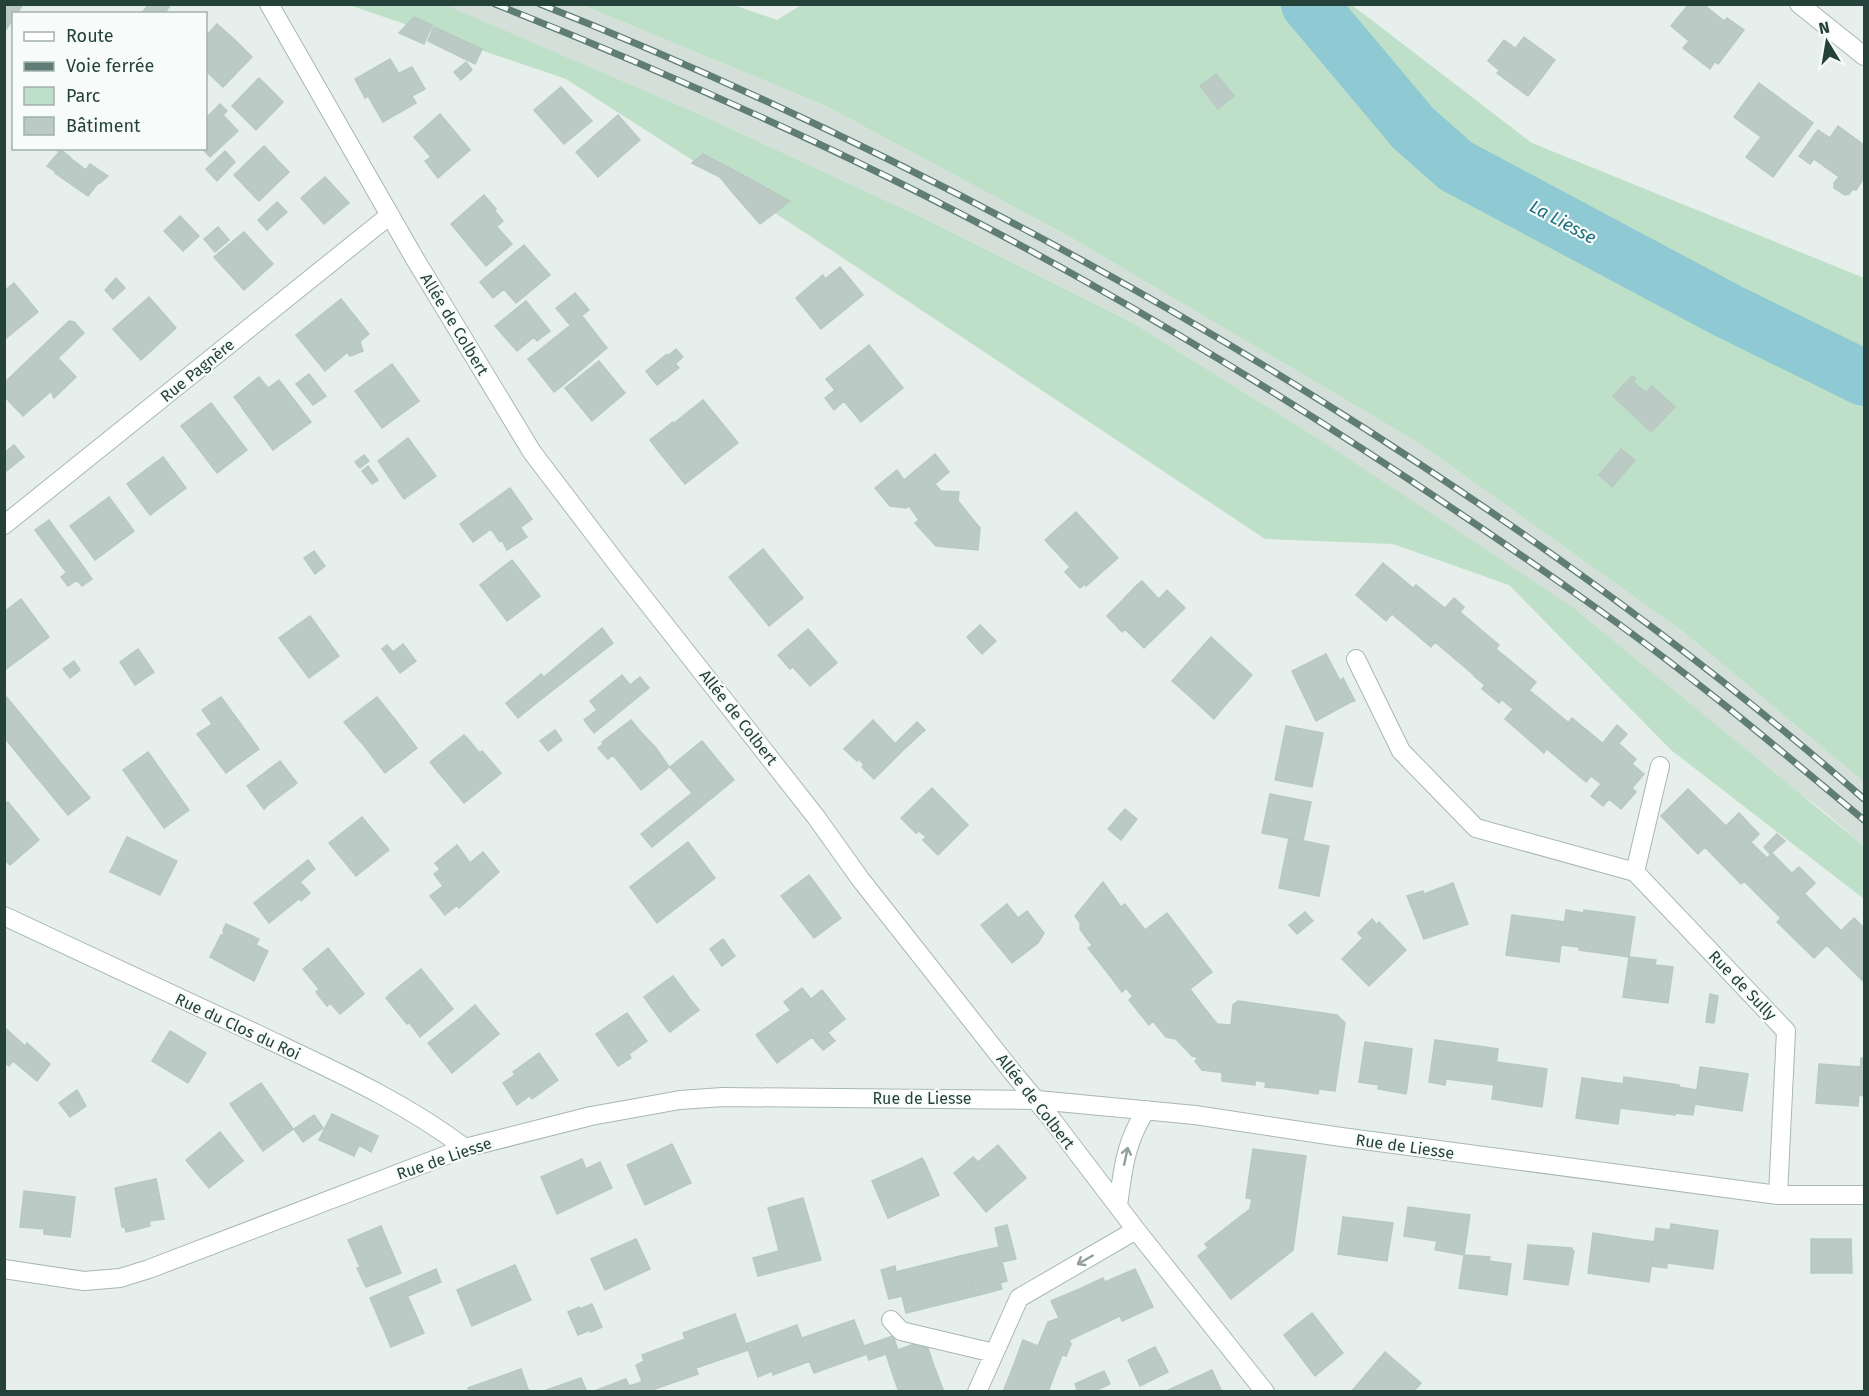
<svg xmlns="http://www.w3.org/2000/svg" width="1869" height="1396" font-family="'Fira Sans',sans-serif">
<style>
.built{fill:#d4dfda}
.green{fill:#bfe0c8}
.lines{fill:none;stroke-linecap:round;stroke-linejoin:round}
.river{stroke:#8ec9d4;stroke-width:56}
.building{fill:#bbcac4;stroke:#b8c9c2;stroke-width:1.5}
.minor-casing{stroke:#a8b8b2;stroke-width:20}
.minor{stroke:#fff;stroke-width:18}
.rail-casing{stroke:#5f7d75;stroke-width:7}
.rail{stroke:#f7fbf9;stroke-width:4.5;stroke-dasharray:14;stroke-linecap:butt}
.oneway{stroke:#92a09c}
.labels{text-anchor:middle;stroke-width:4.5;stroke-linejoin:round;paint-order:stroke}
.street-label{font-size:16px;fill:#24423a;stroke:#f7fbf9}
.water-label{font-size:18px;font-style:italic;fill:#1c6f80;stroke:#f7fbf9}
</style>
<rect width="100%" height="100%" fill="#e6efeb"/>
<path class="built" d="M443 5H582L824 105 1070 237 1419 443 1685 633 1864 782V846L1820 808 1311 434 1133 323 917 215 699 114Z"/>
<path class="green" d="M443 4 699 114 917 215 1133 323 1311 434 1571 606 1864 846V899L1671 750 1509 585 1393 544 1265 539 795 226 566 79 349 5Z
M803 4 1352 5 1532 143 1864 278V782L1685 633 1419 443 1070 237 824 105 582 5H734L777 20Z"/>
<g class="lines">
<path class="river" d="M1309 4 1413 128 1456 166 1726 310 1864 378"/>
</g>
<path class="building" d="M4 4H23L17 14H14V18L4 32Z
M149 4H171L164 14H141Z
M1689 4H1703L1724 21 1727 18 1744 30 1718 64 1715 61 1710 69 1683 48 1689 41 1671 26Z
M414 17 432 25 424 44 399 33Z
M217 24 235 40 206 71V36Z
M434 27 482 49 475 64 428 41Z
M1524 37 1555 60 1528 96 1497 73Z
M235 40 252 57 223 87 206 71Z
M1504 40 1515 48 1499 70 1488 61Z
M390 59 416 103 383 122 368 96 365 98 355 79Z
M466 62 472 70 461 80 454 72Z
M412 67 425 89 412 96 399 73Z
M1216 74 1234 96 1218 109 1200 86Z
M259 78 283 102 256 130 232 106Z
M1759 83 1813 123 1773 177 1746 157 1761 137 1734 117Z
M561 87 592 121 564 144 534 110Z
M220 104 227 111 206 133V118Z
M440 114 470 150 438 178 425 161 431 157 414 137Z
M223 115 238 131 210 157 202 148H206V133Z
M618 115 640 140 598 177 576 152Z
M1838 126 1864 145V178L1856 190 1853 189 1849 194 1845 195 1834 188V183L1839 177 1814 159 1810 164 1799 156 1818 130 1830 138Z
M264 146 289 172 259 201 234 175Z
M54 148H63L61 150 70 157 56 172 47 166 59 152Z
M225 151 235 162 217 181 206 169Z
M703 154 750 179 733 193 720 177 692 163Z
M69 157 86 170 90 164 108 176 100 183 99 182 88 196 55 173Z
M325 177 349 203 324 224 301 198Z
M750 179 790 201 760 224 733 193Z
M484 195 496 209 488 217 512 244 486 266 451 224Z
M277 202 287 212 267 230 258 220Z
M495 211 503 221 496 227 488 217Z
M180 216 199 236 183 251 164 231Z
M218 227 229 240 215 252 204 239Z
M244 232 273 264 244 290 214 257Z
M524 245 550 275 516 303 504 289 493 298 480 282Z
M840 267 863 295 821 329 796 298 823 275 825 279Z
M116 278 125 288 113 299 105 290Z
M14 283 38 312 4 340V291Z
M575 293 589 310 570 325 556 308Z
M149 297 176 328 141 360 113 329Z
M341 299 369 334 325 371 296 335Z
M526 301 550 331 537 341 534 337 517 351 495 326Z
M582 316 607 348 562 386 548 367 540 374 528 359Z
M69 321 74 322 84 333 58 358 76 377 54 398 51 391 23 416 6 398 4 399V383Z
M360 342 363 351 350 356 347 352Z
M869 345 903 388 861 422 826 379Z
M676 349 683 357 675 364 669 355Z
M667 354 679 368 657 385 646 371Z
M599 361 625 393 592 421 565 388Z
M392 364 419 401 382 428 355 391Z
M548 367 562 386 554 392 540 374Z
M309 374 326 396 313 405 296 384Z
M1632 376 1636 379 1633 381 1646 393 1628 410 1613 396Z
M259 377 268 388 242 407 234 397Z
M279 380 311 422 273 450 242 408Z
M1652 386 1675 407 1671 411 1648 390Z
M835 390 844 401 834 410 825 398Z
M1648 390 1671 411 1651 432 1628 410Z
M703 400 738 443 685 484 656 448 679 429 674 423Z
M211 403 247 450 217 473 181 426Z
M673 422 679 429 656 448 650 440Z
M408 438 436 476 404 499 378 461Z
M14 445 24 457 4 473V453Z
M1621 449 1635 460 1612 487 1599 475Z
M935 454 949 472 935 484 941 491 959 492 957 510 974 532 980 528 978 550 936 546 915 523 919 520 909 506 906 508 890 506 875 488 897 470 904 480Z
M364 455 369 461 360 468 355 462Z
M163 457 186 488 150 515 127 484Z
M368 466 378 480 372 484 362 471Z
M510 488 532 519 500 542 491 529 473 542 460 524Z
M109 497 134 531 95 560 70 526Z
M958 501 980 528 974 532 957 510Z
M1076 512 1118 558 1086 586 1085 584 1080 588 1065 572 1070 567 1045 540Z
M49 520 80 562 66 572 35 530Z
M520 527 527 537 507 550 502 540Z
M763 549 803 598 769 626 729 577Z
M314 551 325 566 315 574 304 558Z
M512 560 540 596 507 621 480 585Z
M80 562 87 572 77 580 70 570Z
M1383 563 1413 588 1386 621 1356 595Z
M70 570 77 580 68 586 61 577Z
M87 572 92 579 82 586 77 580Z
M1142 581 1155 595 1151 599 1137 585Z
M1137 585 1151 599 1155 595 1159 599 1167 590 1185 608 1144 648 1125 629 1122 632 1107 616Z
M1416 585 1456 617 1431 647 1392 614Z
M1454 598 1464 607 1456 617 1445 608Z
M21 599 49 637 6 669 4 612Z
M1460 612 1499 645 1474 675 1435 642Z
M310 616 339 656 309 678 279 638Z
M980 625 996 641 982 654 967 637Z
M602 628 613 643 539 701 527 686 541 674 544 677Z
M808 629 837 663 810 686 793 667 790 669 778 655Z
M1211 637 1252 675 1245 683 1203 646Z
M403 644 416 661 400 673 382 649 387 645 393 652Z
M1203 646 1245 683 1222 709 1197 687 1189 696 1172 681Z
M138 649 154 672 135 685 120 662Z
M1496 649 1536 682 1513 709 1474 676Z
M1326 654 1351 702 1316 721 1292 671Z
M74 661 80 670 70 678 63 669Z
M622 675 630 685 640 677 649 688 594 733 584 720 597 710 590 701Z
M1343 678 1355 701 1351 702 1340 681Z
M1485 685 1502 699 1499 703 1482 689Z
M527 686 539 701 518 718 506 703Z
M1197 687 1222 709 1214 719 1189 696Z
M1529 690 1569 723 1546 750 1522 730 1520 732 1505 719Z
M4 694 46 745 25 763 4 737Z
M221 697 259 749 226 773 197 734 212 724 202 710Z
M377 697 397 722 365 747 344 722Z
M1572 718 1612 751 1586 782 1547 749Z
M631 720 640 731 607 758 598 748 603 744 602 742Z
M873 720 902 751 874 779 862 767 864 765 859 759 857 761 844 749Z
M397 722 417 748 385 773 365 747Z
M917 722 925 730 902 751 895 744Z
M1617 725 1627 734 1612 751 1603 743Z
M1286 726 1323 733 1312 787 1275 780Z
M555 730 562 740 548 751 540 741Z
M1522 730 1546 750 1544 753 1520 732Z
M640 731 656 748 627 772 613 755 608 759 607 758Z
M464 735 468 739 434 767 430 762Z
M468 739 498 776 464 803 434 767Z
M702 741 734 780 652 847 641 834 692 793 670 767Z
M1618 743 1636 759 1632 764 1644 774 1632 788 1636 792 1621 809 1609 799 1603 806 1591 796 1601 784 1591 776Z
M46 745 90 798 68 815 25 763Z
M656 748 669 767 641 790 627 772Z
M482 751 501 773 498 776 479 753Z
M148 752 189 810 164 828 123 770Z
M280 761 297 783 268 805 251 783Z
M251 783 268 805 264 809 247 786Z
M932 788 968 825 938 855 923 840 926 837 919 831 916 833 901 818Z
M1688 789 1726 826 1698 854 1661 816Z
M1270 794 1311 802 1303 841 1262 833Z
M8 802 39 840 10 865 4 859V804Z
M1125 809 1137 819 1121 840 1108 829Z
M1739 813 1759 834 1751 842 1730 822Z
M362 817 389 850 356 876 329 843Z
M1730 822 1767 858 1741 884 1705 847Z
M1777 834 1785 841 1770 854 1764 847Z
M127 837 177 861 160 895 110 872Z
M1289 838 1329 846 1319 896 1279 888Z
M688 842 715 878 657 923 630 887Z
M457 845 470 863 483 852 499 872 459 908 457 905 445 915 430 896 443 886 434 874 440 869 435 863Z
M1772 853 1808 890 1781 918 1744 881Z
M308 860 315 869 300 882 310 893 301 901 300 898 269 923 254 903Z
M1799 867 1815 883 1808 890 1792 873Z
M809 875 841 918 814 938 781 896Z
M1103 882 1121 907 1125 904 1145 930 1167 913 1212 972 1190 989 1202 1005 1184 1029 1185 1030 1176 1039 1166 1037 1126 988 1122 992 1110 976 1114 973 1085 936 1091 931 1086 924 1080 923 1075 916Z
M1453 883 1468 924 1424 939 1407 896 1423 891 1424 894Z
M1805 894 1841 931 1814 958 1777 922Z
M1007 904 1018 918 1027 911 1044 933 1038 943 1012 963 981 925Z
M1566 910 1584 913V910L1635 917 1629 957 1579 950V947L1562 945Z
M1305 912 1313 921 1297 934 1289 925Z
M1512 915 1564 922 1559 962 1506 955Z
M1854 918 1864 928 1863 981 1827 945Z
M1372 919 1377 925 1379 922 1406 950 1369 986 1342 959 1363 938 1358 933Z
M1080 923 1086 924 1091 931 1085 936 1080 929Z
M226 924 259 939 256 945 268 951 254 981 210 957 221 935 224 934 223 930Z
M723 939 735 956 722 966 710 949Z
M1092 946 1114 973 1110 976 1088 948Z
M328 948 364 994 340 1014 330 1003 327 1006 316 992 319 989 303 969Z
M1629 957 1656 960 1655 965 1673 967 1668 1003 1623 997Z
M421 969 453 1009 420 1037 389 995Z
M673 976 691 1000 687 1003 692 1010 667 1029 644 997Z
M802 988 811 999 822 990 845 1019 816 1042 784 1002Z
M1710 994 1718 996 1714 1023 1706 1022Z
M389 995 410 1021 407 1024 386 998Z
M1132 997 1150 1020 1152 1019 1154 1020 1149 1025 1129 1000Z
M691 1000 699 1010 670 1032 667 1029 692 1010 687 1003Z
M1238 1001 1337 1015 1345 1023 1335 1091 1286 1085V1089L1265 1087 1266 1082 1225 1076 1226 1073 1202 1070 1195 1061 1198 1058 1191 1055V1046L1217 1024 1231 1025 1233 1005Z
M475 1005 499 1034 452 1073 432 1048 464 1022 460 1018Z
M1202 1005 1217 1024 1194 1043 1190 1049 1191 1055 1176 1039 1185 1030 1184 1029Z
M791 1010 812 1037 777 1063 756 1035Z
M627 1013 647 1041 629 1054 631 1058 618 1066 596 1034Z
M460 1018 464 1022 432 1048 428 1043Z
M4 1027 25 1046 27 1043 50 1064 37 1081 13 1061 9 1066 4 1062Z
M170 1031 206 1053 188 1083 152 1061Z
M828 1033 835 1041 823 1050 816 1042Z
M1435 1040 1498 1049 1494 1085 1446 1079 1445 1085 1429 1082Z
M1365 1042 1412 1049 1407 1089 1359 1082Z
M539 1053 558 1080 532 1099 513 1072Z
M1861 1058H1864V1096L1859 1095Z
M1497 1062 1547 1069 1542 1107 1492 1099Z
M1819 1064 1861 1067 1858 1106 1816 1103Z
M1700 1067 1748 1074 1742 1111 1695 1104Z
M1222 1073H1226L1225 1076 1255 1081V1085L1222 1081Z
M515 1075 529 1096 517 1105 503 1083Z
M1624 1077 1679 1085V1087L1697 1090 1693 1115 1675 1113V1115L1620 1108Z
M1582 1078 1623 1084 1618 1124 1576 1118Z
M261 1083 293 1129 263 1151 230 1104Z
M1379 1084 1407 1089 1406 1094 1378 1089Z
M1286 1085 1319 1089 1318 1094 1286 1089Z
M77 1090 86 1106 70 1117 59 1103Z
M332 1114 378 1136 371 1152 359 1145 354 1156 319 1140Z
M314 1115 323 1128 303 1142 294 1129Z
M220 1132 243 1161 209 1188 186 1160Z
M672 1144 691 1183 645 1205 627 1165Z
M998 1145 1026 1178 986 1212 954 1173 973 1157 978 1162Z
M1253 1149 1306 1156 1293 1250 1231 1299 1198 1256 1235 1227 1232 1223 1250 1209 1252 1199 1246 1198Z
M922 1158 925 1163 910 1170 908 1165Z
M582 1159 586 1169 600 1162 612 1188 557 1214 541 1177Z
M925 1163 939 1195 888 1218 872 1181 908 1165 910 1170Z
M156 1179 164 1219 149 1221 150 1226 126 1232 125 1227H122L115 1188Z
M24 1191 75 1197 71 1231 20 1227Z
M803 1198 821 1260 758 1276 753 1258 779 1251 768 1208Z
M1408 1207 1470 1215 1464 1255 1435 1250 1437 1241 1404 1236Z
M1343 1217 1393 1223 1387 1261 1338 1254Z
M1232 1223 1235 1227 1208 1248 1205 1244Z
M1671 1224 1718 1231 1713 1269 1667 1263V1268L1651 1266 1656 1228 1670 1230Z
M1007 1225 1016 1259 1002 1262 1007 1281 1000 1283 1002 1289 975 1296 964 1255 999 1247 995 1228Z
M381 1226 401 1273 366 1287 357 1268 360 1267 348 1240Z
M44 1229 71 1231 70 1237 44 1234Z
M1593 1233 1631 1239V1243L1654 1246 1649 1282 1588 1273Z
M636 1239 650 1269 605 1290 591 1259Z
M1631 1239 1655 1242 1654 1246 1631 1243Z
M1811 1239H1851L1852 1273H1811Z
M1528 1245 1572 1248V1251H1574L1568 1285 1524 1279Z
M964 1255 975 1296 934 1306 924 1265Z
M1464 1255 1490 1257 1489 1261 1511 1264 1507 1295 1459 1288Z
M515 1265 531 1300 472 1326 457 1290Z
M924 1265 934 1306 906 1313 902 1296 889 1299 881 1270 895 1266 896 1272Z
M436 1269 441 1282 408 1296 402 1284Z
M1135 1269 1153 1307 1122 1321 1105 1282Z
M1103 1278 1120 1316 1095 1328 1077 1290Z
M402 1284 424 1333 391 1347 370 1298Z
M1077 1290 1095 1328 1069 1340 1071 1344 1043 1334 1048 1322 1059 1318 1051 1301Z
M592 1304 602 1327 591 1332 580 1309Z
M579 1307 590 1330 578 1335 568 1312Z
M1312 1313 1343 1353 1315 1376 1284 1335Z
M735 1314 748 1350 696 1368 683 1333Z
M854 1320 867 1354 836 1365 834 1360 812 1368 802 1338Z
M797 1325 810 1361 773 1375 772 1371 758 1377 746 1344Z
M1043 1334 1071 1344 1066 1356 1062 1355 1052 1381 1013 1367 1023 1340 1038 1346Z
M893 1336 898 1350 925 1340 934 1366 895 1381 886 1354 869 1360 864 1346Z
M685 1339 698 1374 646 1392 636 1365 644 1361 642 1355Z
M1155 1347 1162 1360 1134 1373 1128 1360Z
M1385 1352 1421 1383 1413 1392H1351Z
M834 1360 836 1365 814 1373 812 1368Z
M1162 1360 1168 1372 1140 1386 1134 1373Z
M934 1366 944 1392H899L895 1381Z
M1013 1367 1052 1381 1048 1392H1003Z
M521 1369 529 1392H470L468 1388Z
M1212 1370 1222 1392H1164Z
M1104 1371 1110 1384 1093 1392H1078L1075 1384Z
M581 1378 587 1392H541Z
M626 1379 629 1386 642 1382 646 1392H592Z"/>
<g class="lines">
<defs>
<path id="minor" d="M269 4 415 259 532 452 621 569 816 817 861 880 1014 1074 1050 1117 1136 1230 1265 1392
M1799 4 1864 56
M4 525 390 215
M1356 659 1401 751 1476 828 1635 872 1786 1031 1778 1195
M1635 872 1660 766
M4 916C89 955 173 995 257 1034 328 1068 402 1100 465 1148
M1118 1206C1123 1169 1125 1143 1146 1110
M4 1269 84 1281 120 1278 149 1269 465 1148 591 1116 680 1100 723 1097 1037 1100 1195 1115 1341 1137 1778 1195H1864
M891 1320 901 1331 994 1353
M977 1392 1019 1298 1136 1230"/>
</defs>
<use href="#minor" class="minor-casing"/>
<use href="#minor" class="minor"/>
<defs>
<path id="rail" d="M495 4C696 84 896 174 1085 281 1265 382 1438 495 1606 615 1696 679 1780 750 1864 820
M540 4C828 119 1103 261 1364 428 1539 540 1708 662 1864 799"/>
</defs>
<use href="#rail" class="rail-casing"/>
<use href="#rail" class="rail"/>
</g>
<defs><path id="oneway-shaft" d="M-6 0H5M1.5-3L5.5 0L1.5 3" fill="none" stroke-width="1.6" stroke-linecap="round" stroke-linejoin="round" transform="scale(1.5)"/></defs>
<g class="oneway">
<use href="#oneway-shaft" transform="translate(1126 1156) rotate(-78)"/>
<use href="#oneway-shaft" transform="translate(1085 1260) rotate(150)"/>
</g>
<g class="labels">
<g class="street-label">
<text transform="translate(455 324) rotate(59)" y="6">Allée de Colbert</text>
<text transform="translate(197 370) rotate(-39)" y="6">Rue Pagnère</text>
<text transform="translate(739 717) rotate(52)" y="6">Allée de Colbert</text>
<text transform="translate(1743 985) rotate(46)" y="6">Rue de Sully</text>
<text transform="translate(238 1026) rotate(25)" y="6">Rue du Clos du Roi</text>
<text x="922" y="1104">Rue de Liesse</text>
<text transform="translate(1036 1101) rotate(52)" y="6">Allée de Colbert</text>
<text transform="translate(1405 1146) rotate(8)" y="6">Rue de Liesse</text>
<text transform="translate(444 1158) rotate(-19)" y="6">Rue de Liesse</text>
</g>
<g class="water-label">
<text transform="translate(1563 222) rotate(28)" y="6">La Liesse</text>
</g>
</g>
<rect width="1869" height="1396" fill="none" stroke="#24423a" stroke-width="12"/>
<rect x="12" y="12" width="195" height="138" fill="#f7fbf9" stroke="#a3b1ad" stroke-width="1.5"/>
<rect x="24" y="32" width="30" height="9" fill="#ffffff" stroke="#a3b1ad" stroke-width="1.5"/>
<text x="66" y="42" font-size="18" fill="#24423a">Route</text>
<rect x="24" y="62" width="30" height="9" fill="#5f7d75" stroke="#a3b1ad" stroke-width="1.5"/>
<text x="66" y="72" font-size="18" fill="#24423a">Voie ferrée</text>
<rect x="24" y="87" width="30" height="18" fill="#bfe0c8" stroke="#a3b1ad" stroke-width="1.5"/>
<text x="66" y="102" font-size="18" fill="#24423a">Parc</text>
<rect x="24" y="117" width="30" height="18" fill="#bbcac4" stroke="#a3b1ad" stroke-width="1.5"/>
<text x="66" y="132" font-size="18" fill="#24423a">Bâtiment</text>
<g transform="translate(1827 42) rotate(349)" stroke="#f7fbf9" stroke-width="4.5" paint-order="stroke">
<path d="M0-4.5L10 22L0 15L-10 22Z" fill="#24423a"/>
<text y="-9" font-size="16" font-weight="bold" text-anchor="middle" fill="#24423a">N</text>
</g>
</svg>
